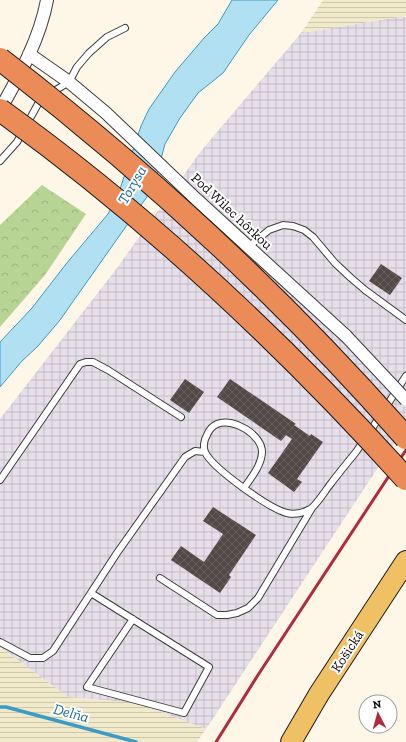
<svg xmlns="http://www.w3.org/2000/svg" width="406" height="742" font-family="'Zilla Slab',serif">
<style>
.industrial{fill:url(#industrial-grid)}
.farmland{fill:url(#farmland-rules)}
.forest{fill:url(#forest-crowns)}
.water{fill:#b0e0f2;stroke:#3b9bc4}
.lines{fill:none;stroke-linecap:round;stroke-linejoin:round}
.stream{stroke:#3b9bc4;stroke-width:3.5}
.building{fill:url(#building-cross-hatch)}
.lane-casing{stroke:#3d3d3d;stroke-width:8}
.street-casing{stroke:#3d3d3d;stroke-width:14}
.primary-casing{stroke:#1b1b1b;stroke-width:22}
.lane{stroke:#fff;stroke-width:6}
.street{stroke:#fff;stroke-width:12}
.primary{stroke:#f0c065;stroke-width:20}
.rail{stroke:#b02b3f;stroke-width:3}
.street-bridge-casing{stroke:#3d3d3d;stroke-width:14;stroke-linecap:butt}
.highway-bridge-casing{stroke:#1b1b1b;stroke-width:24;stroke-linecap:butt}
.street-bridge{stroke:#fff;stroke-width:12}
.highway-bridge{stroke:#eb8c58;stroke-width:22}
.labels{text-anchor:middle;stroke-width:4;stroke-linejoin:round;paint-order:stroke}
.street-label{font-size:14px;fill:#0a0a0a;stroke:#fff}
.water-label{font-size:15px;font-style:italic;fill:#1c6b92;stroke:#fff}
</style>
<defs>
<pattern id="industrial-grid" width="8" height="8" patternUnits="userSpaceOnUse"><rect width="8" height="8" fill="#e6dee9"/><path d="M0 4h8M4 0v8" fill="none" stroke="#c4bdc6"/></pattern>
<pattern id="farmland-rules" width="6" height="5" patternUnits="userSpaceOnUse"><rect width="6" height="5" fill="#f1eaca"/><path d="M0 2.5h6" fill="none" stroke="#cdc7ac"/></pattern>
<pattern id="forest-crowns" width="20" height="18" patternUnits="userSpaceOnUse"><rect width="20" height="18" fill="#b8d495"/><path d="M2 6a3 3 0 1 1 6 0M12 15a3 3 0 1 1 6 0" fill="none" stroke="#9db57f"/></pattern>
<pattern id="building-cross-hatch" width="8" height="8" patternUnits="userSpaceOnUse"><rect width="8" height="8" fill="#514a47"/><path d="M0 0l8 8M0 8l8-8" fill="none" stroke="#65605d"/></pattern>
</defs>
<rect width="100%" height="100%" fill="#fef7e8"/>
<path class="industrial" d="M399 17H406V425L206 729 137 703 68 697 0 647V419L114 272 201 151 301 33Z"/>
<path class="farmland" d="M323 0H406V17H399L301 33Z
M0 647 68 697 137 703 206 729 197 742H0Z"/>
<path class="forest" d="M42 185 86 214 45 275 0 327V225Z"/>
<path class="water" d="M232 0H278L249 35 223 73 198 93 180 118 165 144 155 181 151 191 60 320 38 346 22 361 0 387V342L32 308 66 264 108 214 118 195 141 126 149 109 175 72 204 38 218 24Z"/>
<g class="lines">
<path class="stream" d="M0 707H6L136 742"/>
</g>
<path class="building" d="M381 264 402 278 390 295 369 281Z
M185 379 204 392 189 413 170 400Z
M230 379 296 424 294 425 310 436 311 434 323 442 297 479 302 482 294 492 268 473 292 439 286 435 281 441 217 397Z
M213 507 256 535 229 575 231 577 220 593 171 560 181 546 204 562 223 534 203 521Z"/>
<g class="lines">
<defs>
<path id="lane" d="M51 93 69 82 77 67 89 53 107 37 125 28
M0 161 17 142 38 104 44 99
M248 247 269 230 283 225 293 226 304 230 313 237 335 263 351 278 365 290 406 320
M0 480 80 364 86 362H93L108 370 181 417
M244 488C251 478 261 466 262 453 263 435 233 417 217 424 212 426 209 430 207 435 204 440 203 447 205 452 212 468 270 509 287 513 295 515 303 513 310 509 316 506 325 491 329 486 338 474 347 463 356 452 373 428 389 402 406 376
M160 578 217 615H227L237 613 248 608 258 598 312 508
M91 593 209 667 184 713 87 687 133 619
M0 642 30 658H43L53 651 117 553 185 457 195 451 205 452"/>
<path id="street" d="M29 54 69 82 106 113 196 199 346 336
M0 110C19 76 40 39 47 0"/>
<path id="primary" d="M291 742 319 694 406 561"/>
</defs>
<use href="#lane" class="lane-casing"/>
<use href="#street" class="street-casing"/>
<use href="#primary" class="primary-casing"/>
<use href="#lane" class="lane"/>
<use href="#street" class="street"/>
<use href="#primary" class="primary"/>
<path class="rail" d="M216 742 258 675 406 450"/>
<defs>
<path id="street-bridge" d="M346 336 406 400"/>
<path id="highway-bridge" d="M0 59C147 172 284 299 406 438
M0 110C149 217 283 343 406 479"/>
</defs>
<use href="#street-bridge" class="street-bridge-casing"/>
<use href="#highway-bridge" class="highway-bridge-casing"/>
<use href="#street-bridge" class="street-bridge"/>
<use href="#highway-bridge" class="highway-bridge"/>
</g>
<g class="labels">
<g class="street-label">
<text transform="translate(232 211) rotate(43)" y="5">Pod Wilec hôrkou</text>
<text transform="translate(347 651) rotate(-57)" y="5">Košická</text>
</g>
<g class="water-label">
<text transform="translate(132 185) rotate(-60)" y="5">Torysa</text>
<text transform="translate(71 713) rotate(15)" y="5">Delňa</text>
</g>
</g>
<g transform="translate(378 714) rotate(354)"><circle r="19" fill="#ffffff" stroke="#9d9d9d"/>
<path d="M0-3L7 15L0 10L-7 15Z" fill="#b02b3f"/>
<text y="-6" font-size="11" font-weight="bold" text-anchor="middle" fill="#0a0a0a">N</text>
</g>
</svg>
